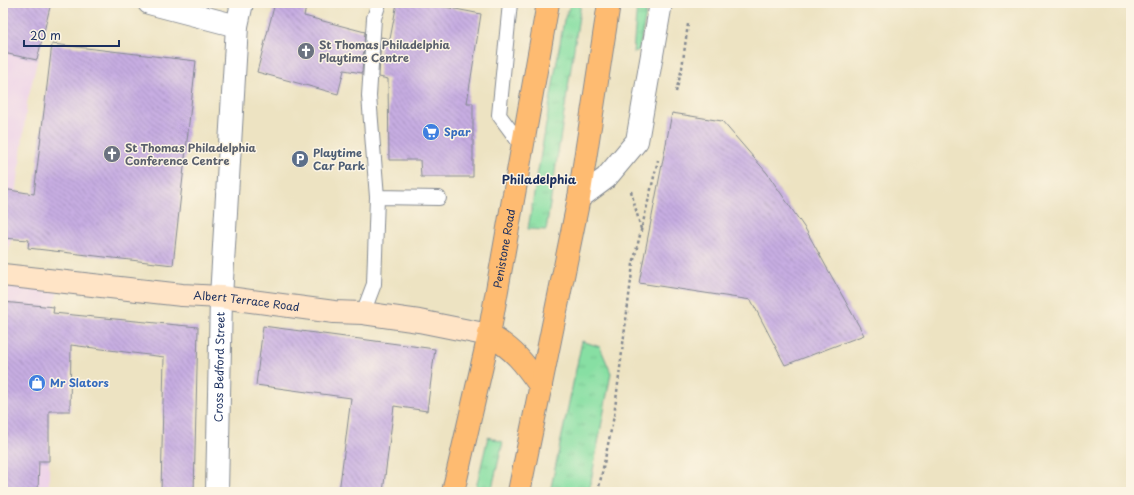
<svg xmlns="http://www.w3.org/2000/svg" width="1134" height="495" font-family="'Playpen Sans',sans-serif">
<style>
.built{fill:#edd1e9}
.grass{fill:url(#grass-tufts);stroke:#518780}
.building{fill:url(#building-back-hatch)}
.lines{fill:none;stroke-linecap:round;stroke-linejoin:round}
.lane-casing{stroke:#848990;stroke-width:16}
.street-casing{stroke:#848990;stroke-width:24}
.secondary-casing{stroke:#848990;stroke-width:24}
.highway-casing{stroke:#848990;stroke-width:24}
.path{stroke:#848990;stroke-width:2.5;stroke-dasharray:3 3;stroke-linecap:butt}
.lane{stroke:#fff;stroke-width:14}
.street{stroke:#fff;stroke-width:22}
.secondary{stroke:#ffe4c6;stroke-width:22}
.highway{stroke:#febb71;stroke-width:22}
.labels{text-anchor:middle;stroke-width:3;stroke-linejoin:round;paint-order:stroke}
.worship-label{font-size:11px;font-weight:bold;fill:#5b616d;stroke:#fcf5e5;text-anchor:start}
.shop-label{font-size:11px;font-weight:bold;fill:#366cbe;stroke:#fcf5e5;text-anchor:start}
.service-label{font-size:11px;font-weight:bold;fill:#4e5e75;stroke:#fcf5e5;text-anchor:start}
.street-label{font-size:11px;fill:#1b2f5e;stroke:#fcf5e5}
.neighbourhood-label{font-size:12px;font-weight:bold;fill:#1b2f5e;stroke:#fcf5e5}
</style>
<defs>
<pattern id="grass-tufts" width="24" height="20" patternUnits="userSpaceOnUse"><rect width="24" height="20" fill="#87dfa3"/><path d="M3 7l-1-3M5 7V3M7 7l1-3M15 17l-1-3M17 17v-4M19 17l1-3" fill="none" stroke="#74c08f"/></pattern>
<pattern id="building-back-hatch" width="6" height="6" patternUnits="userSpaceOnUse"><rect width="6" height="6" fill="#c7ade2"/><path d="M-1 5l2 2M0 0l6 6M5-1l2 2" fill="none" stroke="#a18dba"/></pattern>
</defs>
<rect width="100%" height="100%" fill="#fcf5e5"/>
<filter id="ink" filterUnits="userSpaceOnUse"><feTurbulence type="fractalNoise" baseFrequency=".025" numOctaves="2"/><feDisplacementMap in="SourceGraphic" scale="8" xChannelSelector="R" yChannelSelector="G"/><feConvolveMatrix kernelMatrix="1 2 1 2 8 2 1 2 1" color-interpolation-filters="sRGB"/></filter>
<filter id="wash" filterUnits="userSpaceOnUse"><feTurbulence type="fractalNoise" baseFrequency=".012" numOctaves="4" result="noise"/><feDisplacementMap in="SourceGraphic" scale="16" xChannelSelector="R" yChannelSelector="G"/><feGaussianBlur stdDeviation="0.9" result="paint"/><feColorMatrix in="noise" values="0 0 0 0 0 0 0 0 0 0 0 0 0 0 0 0 0 1.4 0 .05"/><feComposite in="paint" operator="in"/></filter>
<g filter="url(#wash)">
<rect width="100%" height="100%" fill="#ede3c2"/>
<path class="built" d="M3 3 51 4 27 103 11 238 4 275 60 282 54 307 47 356H71L70 411H49V492H3Z"/>
<path class="grass" d="M571 3H581L546 230 528 229 564 20Z
M637 3H648L639 50 633 53Z
M582 341 600 347 611 373 589 492H550Z
M488 437 503 442 491 492H475Z"/>
<g id="blocks">
<path class="building" d="M3 3H51L37 60 3 53Z
M275 3H307L304 16 365 32 362 73 344 70 338 94 257 72Z
M397 3H425L481 14 467 103H473V177H421L420 160H389L388 79 379 77 381 37 390 39Z
M52 44 196 61 173 265 28 248 29 240 3 238V189L34 194Z
M672 113 722 121 767 173 806 230 864 335 785 365 751 300 639 283Z
M3 302 54 307 53 313 198 327 194 492H161L164 357 71 345 70 411H49V461H39L38 492H3Z
M263 326 435 349 427 411 394 406 383 492H339L351 398 256 385Z"/>
</g>
</g>
<g filter="url(#ink)">
<use href="#blocks" fill-opacity="0" stroke="#848990" stroke-width="1"/>
<g class="lines">
<defs>
<path id="lane" d="M510 3 499 115 524 149
M377 197 439 198
M363 313 374 284 377 197 369 96 374 18 379 3"/>
<g id="street">
<path d="M149 3 237 26"/>
<path d="M579 198 606 178 637 141 661 3"/>
<path id="s1" d="M217 492 221 297 237 26 242 3"/>
</g>
<g id="secondary">
<path id="s2" d="M3 275 182 295 221 297 334 312 363 313 419 321 489 335"/>
</g>
<g id="highway">
<path d="M489 335C514 349 525 364 541 387"/>
<path id="s3" d="M453 492 489 335 548 3"/>
<path d="M519 492 579 198 609 3"/>
</g>
</defs>
<use href="#lane" class="lane-casing"/>
<use href="#street" class="street-casing"/>
<use href="#secondary" class="secondary-casing"/>
<use href="#highway" class="highway-casing"/>
<path class="path" d="M676 92 682 68 688 24
M631 191 641 229
M598 492 614 416 633 264 658 160"/>
<use href="#lane" class="lane"/>
<use href="#street" class="street"/>
<use href="#secondary" class="secondary"/>
<use href="#highway" class="highway"/>
</g>
</g>
<defs>
<symbol id="church-disc" viewBox="-11 -11 22 22"><circle r="9.5" fill="#6b7280" stroke="#fcf5e5"/><path d="M-1.2-6h2.4v3.5h3.3v2.4h-3.3V6h-2.4V-.1h-3.3v-2.4h3.3Z" fill="#fff"/></symbol>
<symbol id="supermarket-disc" viewBox="-11 -11 22 22"><circle r="9.5" fill="#3f7fe0" stroke="#fcf5e5"/><path d="M-6-5.5h2.5l.6 2H6L4.5 2H-2.5L-4.4-4H-6ZM-1.5 3.2a1.3 1.3 0 1 0 .1 0ZM3 3.2a1.3 1.3 0 1 0 .1 0Z" fill="#fff"/></symbol>
<symbol id="parking-disc" viewBox="-11 -11 22 22"><circle r="9.5" fill="#5c6f8a" stroke="#fcf5e5"/><path d="M-3.5-5.5H1a3.5 3.5 0 0 1 0 7H-1V5.5H-3.5ZM-1-3.4V-.6H.8a1.4 1.4 0 0 0 0-2.8Z" fill="#fff"/></symbol>
<symbol id="shop-disc" viewBox="-11 -11 22 22"><circle r="9.5" fill="#3f7fe0" stroke="#fcf5e5"/><path d="M-5-2.5h2.3a2.7 3.5 0 0 1 5.4 0H5L5.5 6h-11ZM-1.5-2.5h3a1.5 2.3 0 0 0-3 0Z" fill="#fff"/></symbol>
</defs>
<g fill-rule="evenodd">
<use href="#church-disc" x="296" y="41" width="20" height="20"/>
<use href="#supermarket-disc" x="421" y="122" width="20" height="20"/>
<use href="#church-disc" x="102" y="144" width="20" height="20"/>
<use href="#parking-disc" x="290" y="149" width="20" height="20"/>
<use href="#shop-disc" x="27" y="373" width="20" height="20"/>
</g>
<g class="labels">
<g class="worship-label">
<text x="319" y="49">St Thomas Philadelphia<tspan x="319" dy="13">Playtime Centre</tspan></text>
<text x="125" y="152">St Thomas Philadelphia<tspan x="125" dy="13">Conference Centre</tspan></text>
</g>
<g class="shop-label">
<text x="444" y="136">Spar</text>
<text x="50" y="387">Mr Slators</text>
</g>
<g class="service-label">
<text x="313" y="157">Playtime<tspan x="313" dy="13">Car Park</tspan></text>
</g>
<g class="street-label">
<text dy="4" stroke="none"><textPath href="#s3" startOffset="249">Penistone Road</textPath></text>
<text dy="4" stroke="none"><textPath href="#s2" startOffset="245">Albert Terrace Road</textPath></text>
<text dy="4" stroke="none"><textPath href="#s1" startOffset="125">Cross Bedford Street</textPath></text>
</g>
<g class="neighbourhood-label">
<text x="539" y="184">Philadelphia</text>
</g>
</g>
<rect width="1134" height="495" fill="none" stroke="#fcf5e5" stroke-width="16"/>
<path d="M24 40v6h95v-6" fill="none" stroke="#1b2f5e" stroke-width="2"/>
<text x="30" y="40" font-size="12" fill="#1b2f5e" stroke="#fcf5e5" stroke-width="3" paint-order="stroke">20 m</text>
</svg>
